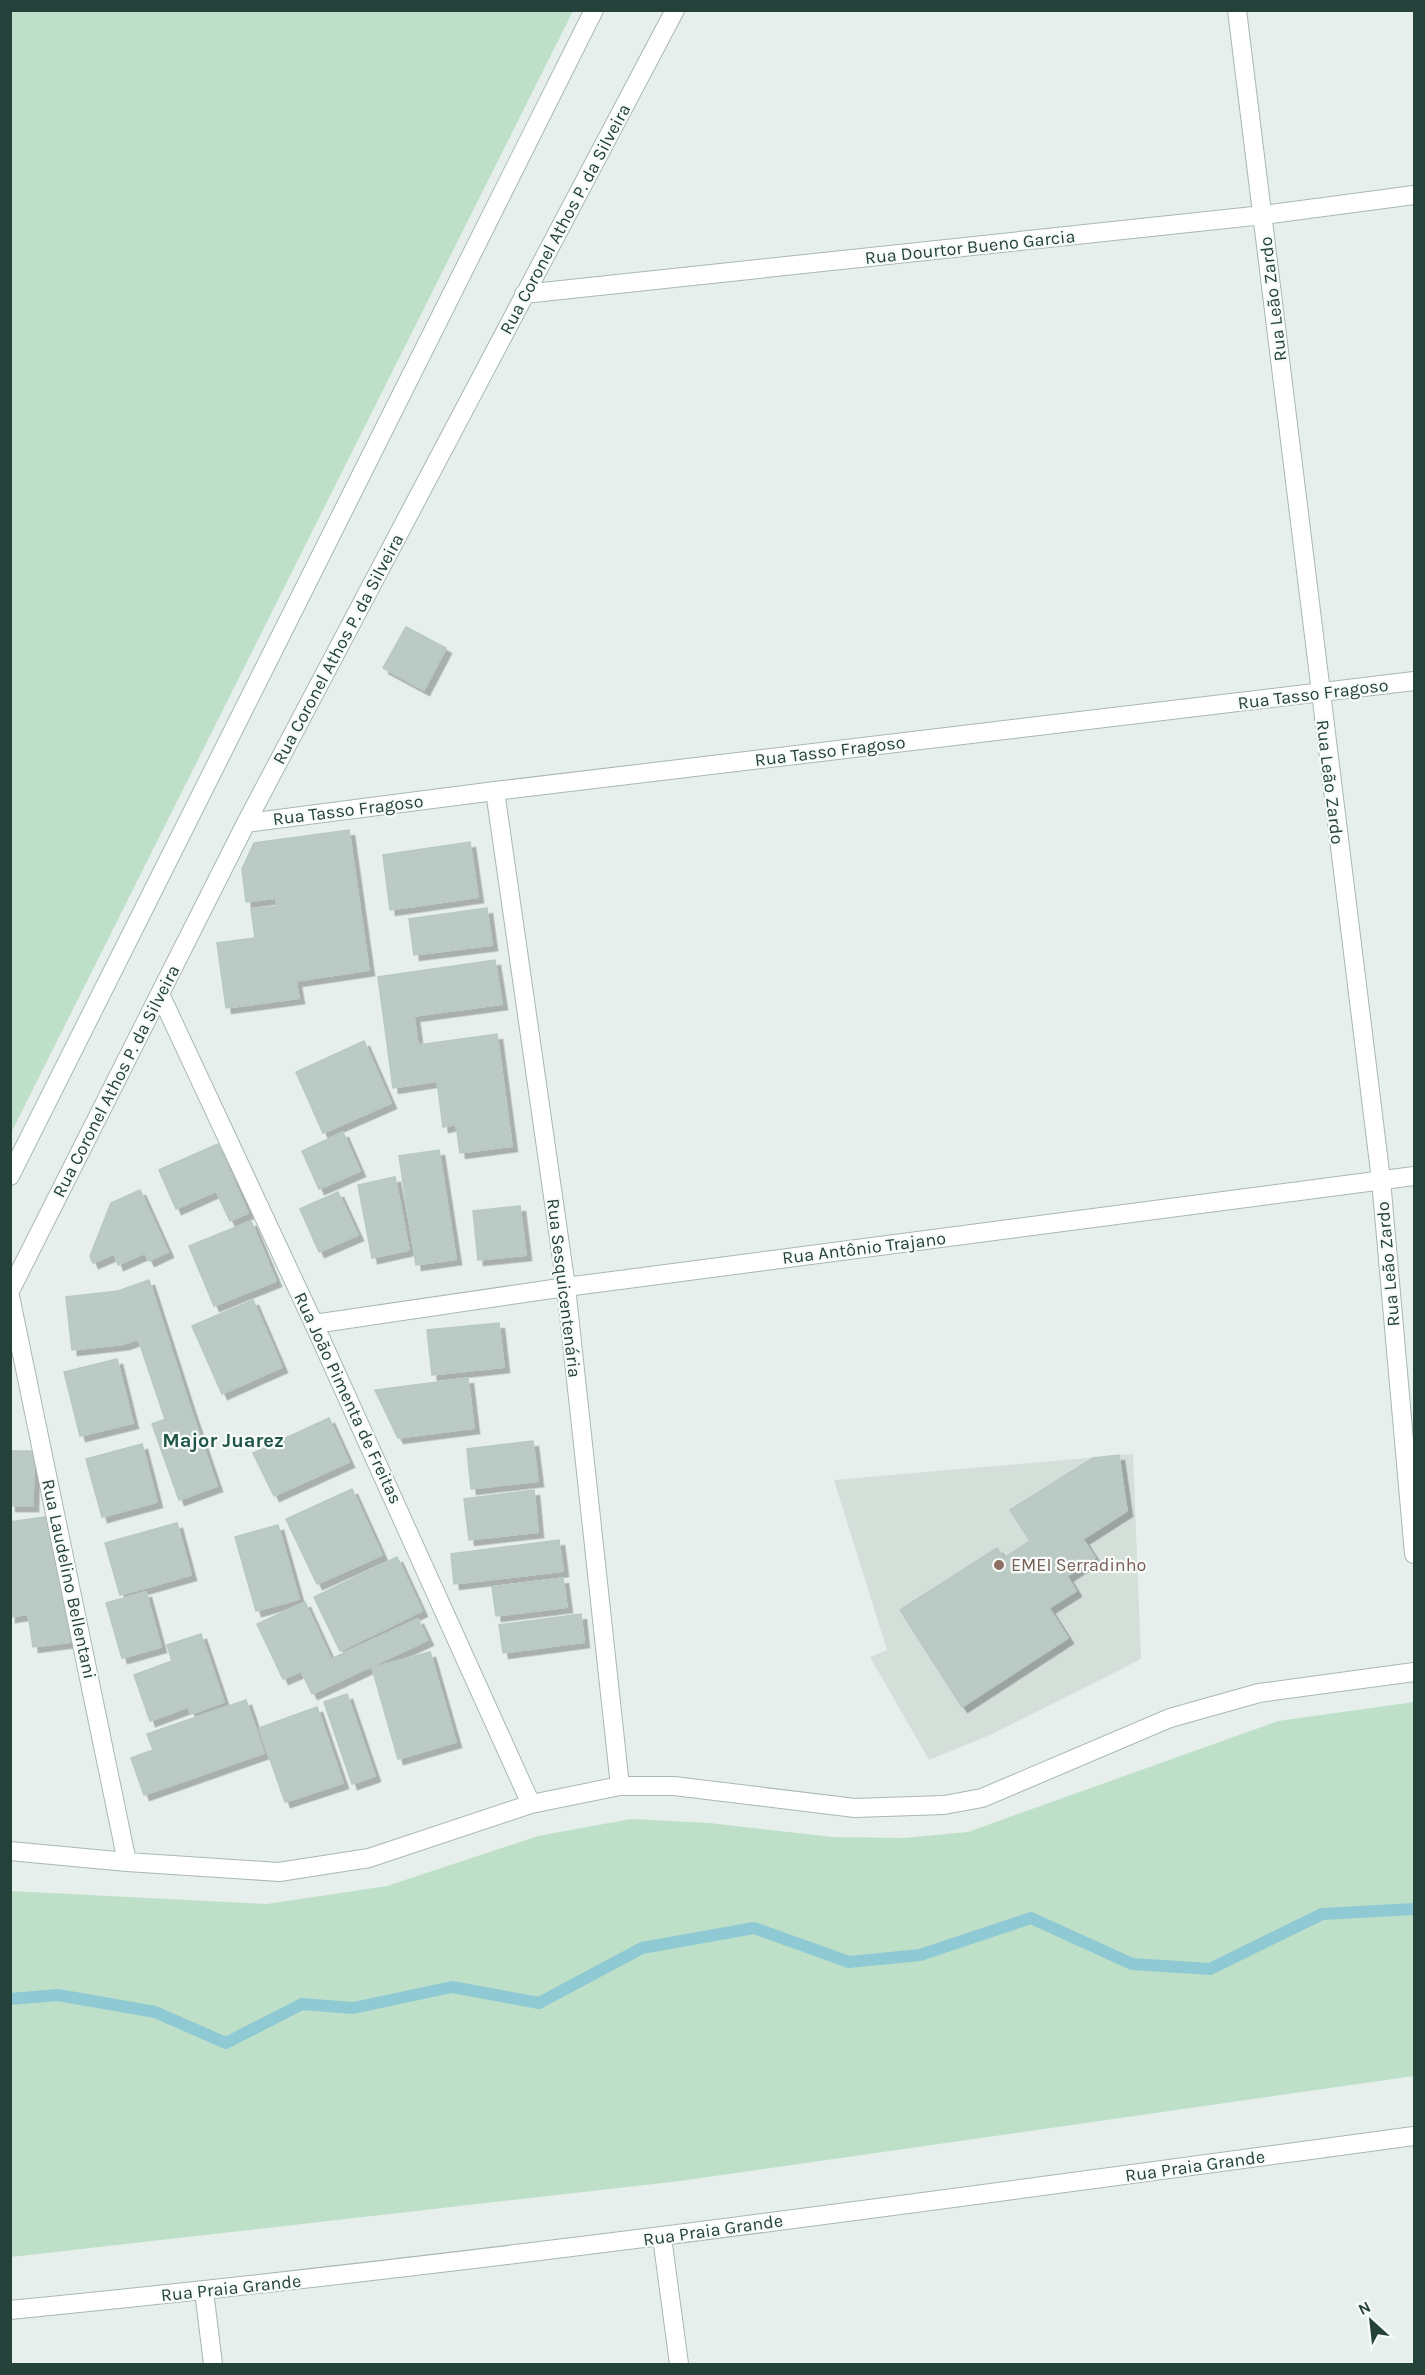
<svg xmlns="http://www.w3.org/2000/svg" width="1425" height="2375" font-family="Karla,sans-serif">
<style>
.built{fill:#d4dfda}
.green{fill:#bfe0c8}
.lines{fill:none;stroke-linecap:round;stroke-linejoin:round}
.stream{stroke:#8ec9d4;stroke-width:12}
.building{fill:#bbcac4;stroke:#b8c9c2;stroke-width:1.5;filter:url(#shadow)}
.minor-casing{stroke:#a8b8b2;stroke-width:20}
.tertiary-casing{stroke:#a8b8b2;stroke-width:20}
.minor{stroke:#fff;stroke-width:18}
.tertiary{stroke:#fff;stroke-width:18}
.education-dot{fill:#8d6e63;stroke:#f7fbf9;stroke-width:2}
.labels{text-anchor:middle;stroke-width:4.5;stroke-linejoin:round;paint-order:stroke}
.street-label{font-size:18px;fill:#24423a;stroke:#f7fbf9}
.education-label{font-size:18px;fill:#785e54;stroke:#f7fbf9;text-anchor:start}
.neighbourhood-label{font-size:20px;font-weight:bold;fill:#1f5548;stroke:#f7fbf9}
</style>
<defs>
<filter id="shadow"><feDropShadow dx="5.5" dy="5.5" stdDeviation="0" flood-color="#0004"/></filter>
</defs>
<rect width="100%" height="100%" fill="#e6efeb"/>
<path class="built" d="M1133 1454 1141 1659 990 1735 929 1760 870 1657 887 1650 834 1480Z"/>
<path class="green" d="M11 10 573 11 11 1133 10 11Z
M1414 1702V2076L680 2181 11 2257V1891L267 1904 387 1886 538 1836 631 1819 710 1823 832 1837 904 1838 968 1832 1278 1721Z"/>
<g class="lines">
<path class="stream" d="M10 1999 58 1995 155 2012 226 2043 302 2004 353 2008 452 1987 539 2003 642 1948 754 1928 849 1962 920 1955 1031 1918 1132 1964 1210 1969 1322 1914 1414 1909"/>
</g>
<path class="building" d="M406 627 446 648 424 690 383 668Z
M349 830 369 970 296 981 299 998 226 1008 217 943 255 938 251 909 277 906 276 898 246 902 242 869 254 843Z
M470 842 478 897 390 910 383 855Z
M487 908 492 945 414 955 409 919Z
M495 960 502 1004 414 1016 418 1045 497 1034 512 1146 460 1153 456 1124 443 1127 437 1081 393 1088 378 977Z
M364 1041 391 1103 323 1133 296 1072Z
M343 1132 360 1171 319 1189 302 1151Z
M218 1144 248 1213 230 1221 216 1191 176 1209 159 1170Z
M439 1150 456 1259 416 1265 399 1156Z
M395 1177 409 1250 372 1258 358 1185Z
M140 1190 168 1252 149 1261 145 1253 118 1265 114 1254 93 1263 90 1256 111 1203Z
M338 1192 358 1235 319 1252 300 1209Z
M520 1206 526 1255 478 1260 473 1211Z
M251 1221 276 1281 214 1306 189 1246Z
M149 1280 191 1410 165 1419 138 1339 124 1344 118 1291Z
M118 1291 124 1344 72 1350 66 1297Z
M253 1300 282 1367 222 1394 192 1326Z
M499 1323 504 1367 432 1375 427 1330Z
M117 1359 133 1423 80 1436 64 1372Z
M468 1378 474 1428 398 1438 375 1390Z
M191 1410 217 1486 179 1500 152 1424Z
M329 1418 349 1462 274 1496 253 1453Z
M533 1441 538 1481 471 1489 467 1449Z
M142 1444 157 1502 102 1517 86 1459Z
M10 1451H34L33 1506H10Z
M1119 1455 1127 1511 1083 1539 1095 1558 1067 1576 1076 1591 1049 1608 1068 1638 962 1707 900 1610 997 1548 1004 1558 1030 1541 1010 1510 1093 1458Z
M352 1489 382 1555 317 1584 286 1519Z
M534 1490 538 1532 469 1540 464 1499Z
M51 1516 70 1642 33 1647 28 1614 10 1617V1522Z
M177 1523 191 1575 120 1595 105 1543Z
M278 1525 299 1599 256 1611 235 1537Z
M559 1540 563 1571 454 1584 451 1554Z
M397 1557 422 1611 340 1651 314 1597Z
M563 1578 567 1607 496 1616 492 1587Z
M146 1592 161 1647 122 1658 106 1603Z
M305 1602 331 1659 418 1619 428 1640 312 1694 301 1671 283 1679 257 1624Z
M581 1614 584 1642 503 1653 499 1625Z
M201 1634 224 1702 191 1714 188 1707 150 1721 134 1675 172 1661 167 1645Z
M430 1652 456 1742 398 1759 372 1668Z
M347 1694 375 1776 352 1784 324 1702Z
M246 1700 264 1753 144 1795 131 1758 153 1750 147 1734Z
M317 1707 343 1783 285 1802 259 1728Z"/>
<g class="lines">
<defs>
<path id="minor" d="M1237 10 1381 1180 1414 1554
M524 294 1263 215 1414 195
M495 791 566 1287 620 1786
M246 823 495 791 1414 681
M160 994 314 1324 531 1804
M10 1176 594 10
M10 1291 246 823 675 10
M10 1296 127 1862
M314 1324 566 1287 1414 1176
M10 1851 127 1862 279 1872 369 1858 531 1804 620 1786H674L855 1808 944 1805 982 1798 1170 1718 1259 1693 1414 1672
M662 2237 679 2364
M204 2291 213 2364"/>
<path id="tertiary" d="M10 2310C480 2264 947 2199 1414 2136"/>
</defs>
<use href="#minor" class="minor-casing"/>
<use href="#tertiary" class="tertiary-casing"/>
<use href="#minor" class="minor"/>
<use href="#tertiary" class="tertiary"/>
</g>
<circle class="education-dot" cx="999" cy="1565" r="6"/>
<g class="labels">
<g class="street-label">
<text transform="translate(565 219) rotate(-62)" y="6">Rua Coronel Athos P. da Silveira</text>
<text transform="translate(970 247) rotate(-6)" y="6">Rua Dourtor Bueno Garcia</text>
<text transform="translate(1273 299) rotate(-97)" y="6">Rua Leão Zardo</text>
<text transform="translate(338 649) rotate(-62)" y="6">Rua Coronel Athos P. da Silveira</text>
<text transform="translate(1313 694) rotate(-7)" y="6">Rua Tasso Fragoso</text>
<text transform="translate(830 751) rotate(-7)" y="6">Rua Tasso Fragoso</text>
<text transform="translate(1330 782) rotate(83)" y="6">Rua Leão Zardo</text>
<text transform="translate(348 810) rotate(-7)" y="6">Rua Tasso Fragoso</text>
<text transform="translate(116 1081) rotate(-63)" y="6">Rua Coronel Athos P. da Silveira</text>
<text transform="translate(864 1248) rotate(-7)" y="6">Rua Antônio Trajano</text>
<text transform="translate(1388 1264) rotate(-95)" y="6">Rua Leão Zardo</text>
<text transform="translate(564 1288) rotate(83)" y="6">Rua Sesquicentenária</text>
<text transform="translate(348 1398) rotate(65)" y="6">Rua João Pimenta de Freitas</text>
<text transform="translate(69 1579) rotate(78)" y="6">Rua Laudelino Bellentani</text>
<text transform="translate(1195 2166) rotate(-8)" y="6">Rua Praia Grande</text>
<text transform="translate(713 2230) rotate(-8)" y="6">Rua Praia Grande</text>
<text transform="translate(231 2288) rotate(-6)" y="6">Rua Praia Grande</text>
</g>
<g class="education-label">
<text x="1011" y="1571">EMEI Serradinho</text>
</g>
<g class="neighbourhood-label">
<text x="223" y="1447">Major Juarez</text>
</g>
</g>
<rect width="1425" height="2375" fill="none" stroke="#24423a" stroke-width="24"/>
<g transform="translate(1371 2321) rotate(333)" stroke="#f7fbf9" stroke-width="4.5" paint-order="stroke">
<path d="M0-4.5L10 22L0 15L-10 22Z" fill="#24423a"/>
<text y="-9" font-size="16" font-weight="bold" text-anchor="middle" fill="#24423a">N</text>
</g>
</svg>
